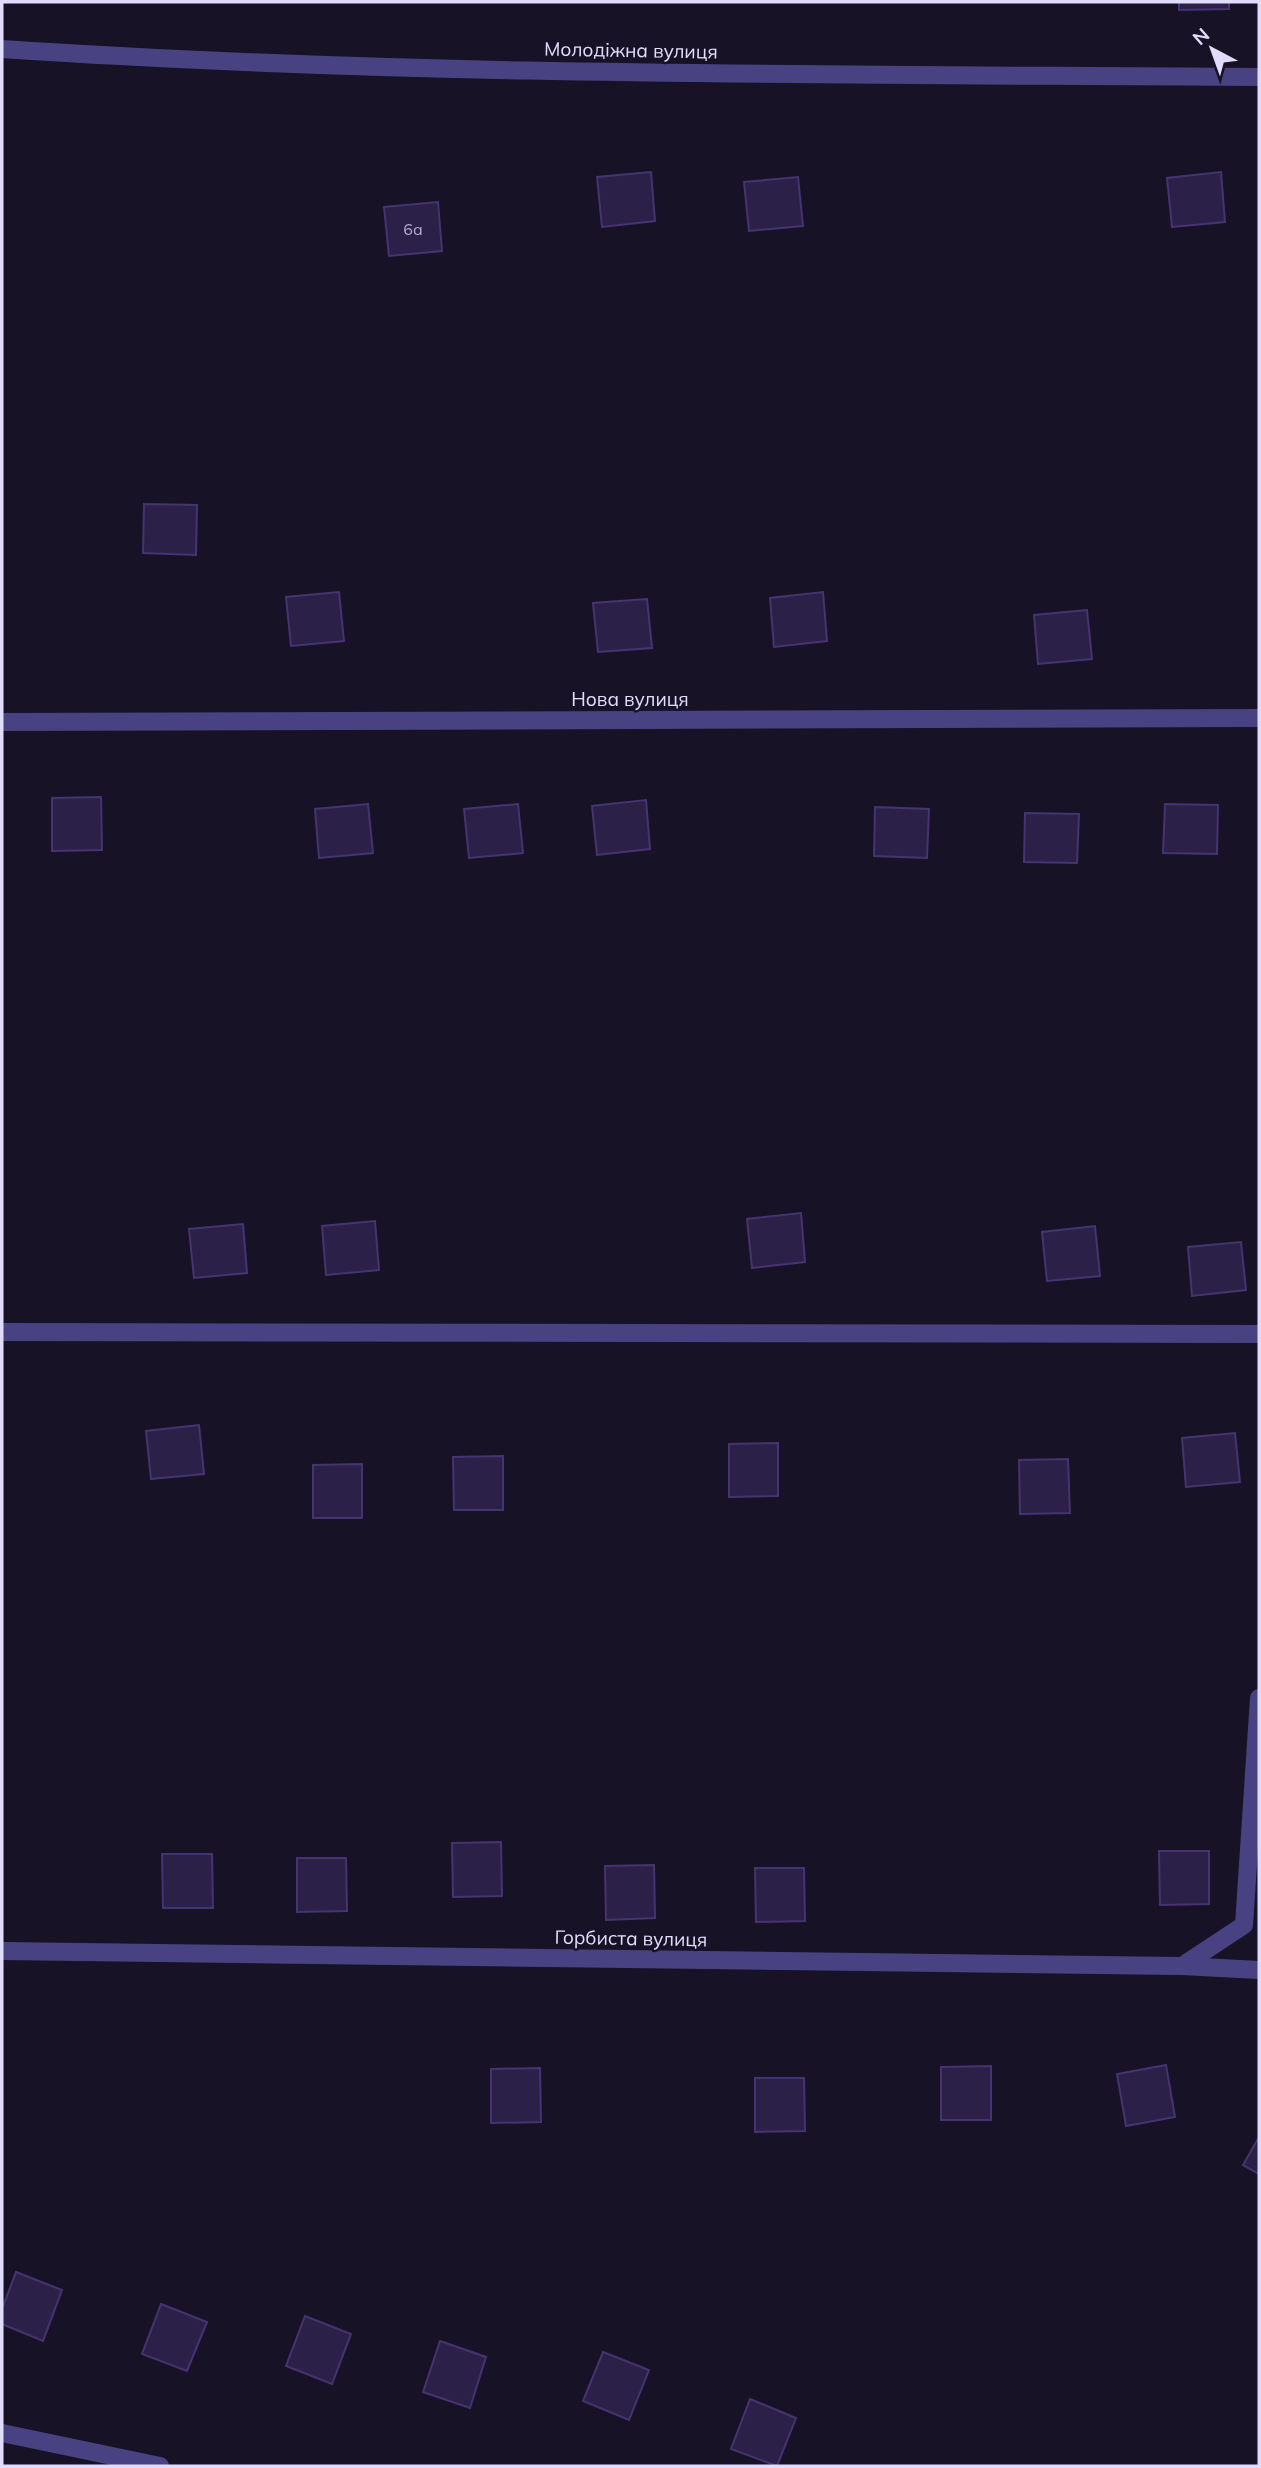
<svg xmlns="http://www.w3.org/2000/svg" width="1261" height="2468" font-family="Mulish,sans-serif">
<style>
.building{fill:#2b2047;stroke:#453471;stroke-width:2}
.lines{fill:none;stroke-linecap:round;stroke-linejoin:round}
.minor{stroke:#494282;stroke-width:18}
.labels{text-anchor:middle;stroke-width:5;stroke-linejoin:round;paint-order:stroke}
.number-label{font-size:16px;fill:#b4adcf}
.street-label{font-size:19px;fill:#e2dcfc;stroke:#181227}
</style>
<rect width="100%" height="100%" fill="#181227"/>
<path class="building" d="M1179 2H1229V9L1179 10Z
M651 172 655 221 602 227 597 177Z
M1221 172 1225 222 1172 227 1167 178Z
M798 177 803 226 749 231 744 182Z
M438 202 442 251 389 256 384 207Z
M144 504 197 505 196 555 143 553Z
M339 592 344 641 291 646 286 597Z
M823 592 827 641 774 647 770 598Z
M647 599 652 648 598 652 593 603Z
M1087 610 1092 659 1038 664 1034 615Z
M101 797 102 850 52 851V798Z
M646 800 650 849 597 855 592 806Z
M368 804 373 853 319 858 315 809Z
M518 804 523 853 469 858 464 809Z
M1165 804 1218 805 1217 854 1163 853Z
M875 807 929 809 927 858 874 856Z
M1025 813 1079 814 1077 863 1024 862Z
M801 1213 805 1262 752 1268 747 1219Z
M375 1221 379 1270 326 1275 322 1226Z
M243 1224 247 1273 194 1278 189 1229Z
M1095 1226 1100 1276 1047 1281 1042 1232Z
M1241 1242 1246 1290 1192 1296 1188 1247Z
M199 1425 204 1474 151 1479 146 1431Z
M1235 1433 1240 1482 1186 1487 1182 1438Z
M778 1443V1496L729 1497V1444Z
M503 1456V1510H454L453 1457Z
M1068 1459 1070 1513 1020 1514 1019 1460Z
M362 1464V1518H313V1465Z
M501 1842 502 1896 453 1897 452 1843Z
M1159 1851H1209V1904L1160 1905Z
M162 1854H212L213 1908H163Z
M297 1858H346L347 1911 297 1912Z
M654 1865 655 1918 606 1920 605 1866Z
M755 1868H804L805 1921 756 1922Z
M1166 2065 1175 2117 1126 2126 1117 2074Z
M991 2066V2120H941V2067Z
M540 2068 541 2122 491 2123V2069Z
M755 2078H804L805 2131 755 2132Z
M1259 2137V2174L1243 2165Z
M16 2272 62 2290 43 2341 2 2324V2309Z
M161 2304 207 2322 187 2371 142 2354Z
M305 2316 351 2334 332 2384 286 2366Z
M440 2341 486 2357 470 2408 423 2392Z
M603 2352 649 2370 629 2420 583 2401Z
M750 2399 796 2418 777 2466 731 2449Z"/>
<g class="lines">
<path class="minor" d="M2 49C420 77 840 74 1259 77
M2 722 1259 718
M2 1332 1259 1334
M2 1951 1182 1966 1259 1970
M1182 1966 1244 1925 1259 1698
M2 2433 160 2466"/>
</g>
<g class="labels">
<g class="number-label">
<text x="413" y="235">6а</text>
</g>
<g class="street-label">
<text transform="translate(631 50) rotate(1)" y="7">Молодіжна вулиця</text>
<text x="630" y="706">Нова вулиця</text>
<text transform="translate(631 1938) rotate(1)" y="7">Горбиста вулиця</text>
</g>
</g>
<rect width="1261" height="2468" fill="none" stroke="#e2dcfc" stroke-width="7"/>
<g transform="translate(1212 49) rotate(319)" stroke="#181227" stroke-width="5" paint-order="stroke">
<path d="M0-5L12 26L0 18L-12 26Z" fill="#e2dcfc"/>
<text y="-10" font-size="19" font-weight="bold" text-anchor="middle" fill="#e2dcfc">N</text>
</g>
</svg>
